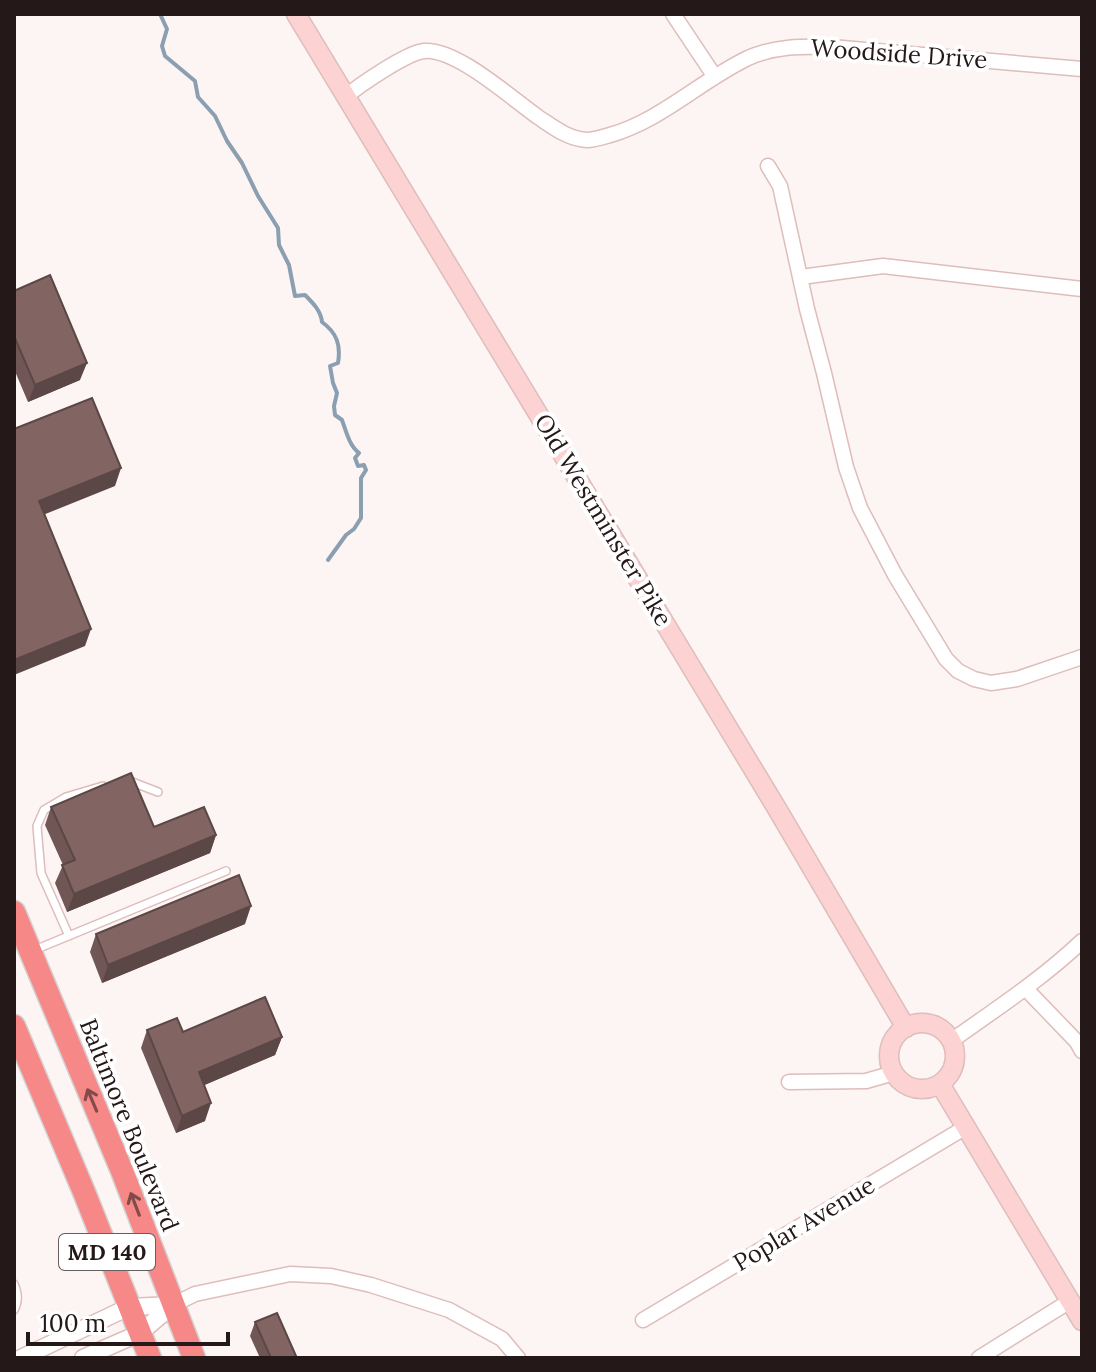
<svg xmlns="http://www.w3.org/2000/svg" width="1096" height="1372" font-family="Lora,serif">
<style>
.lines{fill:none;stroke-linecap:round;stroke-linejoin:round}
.stream{stroke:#8b9fb1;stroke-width:4}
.service-casing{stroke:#debdbb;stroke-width:10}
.minor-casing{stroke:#debdbb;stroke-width:17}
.tertiary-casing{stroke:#debdbb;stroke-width:19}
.secondary-casing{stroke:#debdbb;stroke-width:21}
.trunk-casing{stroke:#d3d1d1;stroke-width:25}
.service{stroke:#fff;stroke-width:7}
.minor{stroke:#fff;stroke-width:14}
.tertiary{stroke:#fff;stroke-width:16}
.secondary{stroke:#fcd2d2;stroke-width:18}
.trunk{stroke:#f78888;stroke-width:22}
.wall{fill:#705755}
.shaded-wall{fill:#5b4745}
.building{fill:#826563;stroke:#5b4745;stroke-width:2}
.oneway{stroke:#834a4a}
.labels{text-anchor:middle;stroke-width:8;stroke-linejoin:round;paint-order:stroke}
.shield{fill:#fff;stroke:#665d5d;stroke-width:2}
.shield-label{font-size:22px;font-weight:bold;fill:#241818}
.street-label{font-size:24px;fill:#241818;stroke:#fff}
</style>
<rect width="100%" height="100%" fill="#fcf5f4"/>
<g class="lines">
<path class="stream" d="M160 14 167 29 162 46 165 56 195 81 198 97 215 116 227 141 242 163 258 196 278 228 279 245 289 265 295 296 305 295C313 303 321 311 322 322 337 333 341 345 338 363L330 366 333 383 337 393 334 406 335 415 342 420C346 431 349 445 359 453L355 458 358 466 364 465 366 470 361 478V518L354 529 346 535 328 560"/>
<defs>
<path id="service" d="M127 780 158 792
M69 936 41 873 37 826 44 810 66 797 103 786
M32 951 226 871
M14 1284C18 1293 19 1301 14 1310"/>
<path id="minor" d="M673 14 715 77
M345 97C360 85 406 53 424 51 456 48 511 98 538 117 553 127 568 139 587 140 595 140 603 137 610 135 662 120 700 81 748 58 775 46 803 46 831 47L1082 69
M768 166 780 186 807 309 824 373 846 467 860 508 895 575 946 659 958 671 974 679 991 683 1017 679 1082 657
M801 277 883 266 1082 289
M1026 989 1077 1042 1082 1051
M951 1041C996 1009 1042 979 1082 941
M789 1082 866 1081 894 1073
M173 1305 195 1294 290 1274 331 1276 371 1285 449 1310 502 1339 518 1358
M643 1320 966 1127
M979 1358 1070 1301"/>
<path id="tertiary" d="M21 1358 129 1307 173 1305
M83 1358 140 1333 173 1305"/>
<path id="secondary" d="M296 14 776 807 906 1028
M889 1056a33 33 0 1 1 66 0a33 33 0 1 1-66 0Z
M940 1084 1082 1321"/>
<path id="trunk" d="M14 912 122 1171 194 1358
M14 1026 84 1192 150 1358"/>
</defs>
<use href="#service" class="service-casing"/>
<use href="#minor" class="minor-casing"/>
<use href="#tertiary" class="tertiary-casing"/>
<use href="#secondary" class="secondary-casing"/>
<use href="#trunk" class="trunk-casing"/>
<use href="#service" class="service"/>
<use href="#minor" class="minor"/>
<use href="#tertiary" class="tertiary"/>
<use href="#secondary" class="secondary"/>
<use href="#trunk" class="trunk"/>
</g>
<path class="wall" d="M14 291 80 380 28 402 14 369Z
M51 807 154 827 216 835 210 853 67 912 55 883 63 865 45 825Z
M245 924 102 983 90 952 96 934Z
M147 1030 183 1032 282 1037 275 1055 204 1085 205 1121 176 1133 141 1048Z
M255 1322 296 1356 295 1358H260L250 1336Z"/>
<path class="shaded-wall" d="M87 363 80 380 28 402 35 385Z
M121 468 115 486 33 519 39 501Z
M91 629 85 646 14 675V660Z
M216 835 210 853 67 912 74 894Z
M251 906 245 924 102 983 108 965Z
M282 1037 275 1055 193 1090 199 1072Z
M211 1103 205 1121 176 1133 182 1116Z"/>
<path class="building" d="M50 275 87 363 35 385 14 336V291Z
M92 398 121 468 39 501 91 629 14 660V429Z
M131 773 154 827 204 807 216 835 74 894 62 865 75 860 51 807Z
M239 875 251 906 108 965 96 934Z
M265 997 282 1037 199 1072 211 1103 182 1116 147 1030 177 1018 183 1032Z
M277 1313 296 1356 290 1358H271L255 1322Z"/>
<defs><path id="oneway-shaft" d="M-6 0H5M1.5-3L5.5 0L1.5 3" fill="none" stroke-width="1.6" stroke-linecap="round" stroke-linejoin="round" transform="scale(2)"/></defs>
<g class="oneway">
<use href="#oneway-shaft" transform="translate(92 1100) rotate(-113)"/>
<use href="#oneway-shaft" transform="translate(135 1204) rotate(-111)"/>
</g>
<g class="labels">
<rect class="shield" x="59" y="1234" width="96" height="36" rx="6"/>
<g class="shield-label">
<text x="107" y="1260">MD 140</text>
</g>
<g class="street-label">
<text transform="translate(899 54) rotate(4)" y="8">Woodside Drive</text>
<text transform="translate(603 520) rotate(59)" y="8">Old Westminster Pike</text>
<text transform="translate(129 1125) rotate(68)" y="8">Baltimore Boulevard</text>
<text transform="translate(804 1224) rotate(-31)" y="8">Poplar Avenue</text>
</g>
</g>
<rect width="1096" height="1372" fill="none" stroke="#241818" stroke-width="32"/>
<path d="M28 1332v12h200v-12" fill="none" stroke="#241818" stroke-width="4"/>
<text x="40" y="1332" font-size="24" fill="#241818" stroke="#ffffff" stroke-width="6" paint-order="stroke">100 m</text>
</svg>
